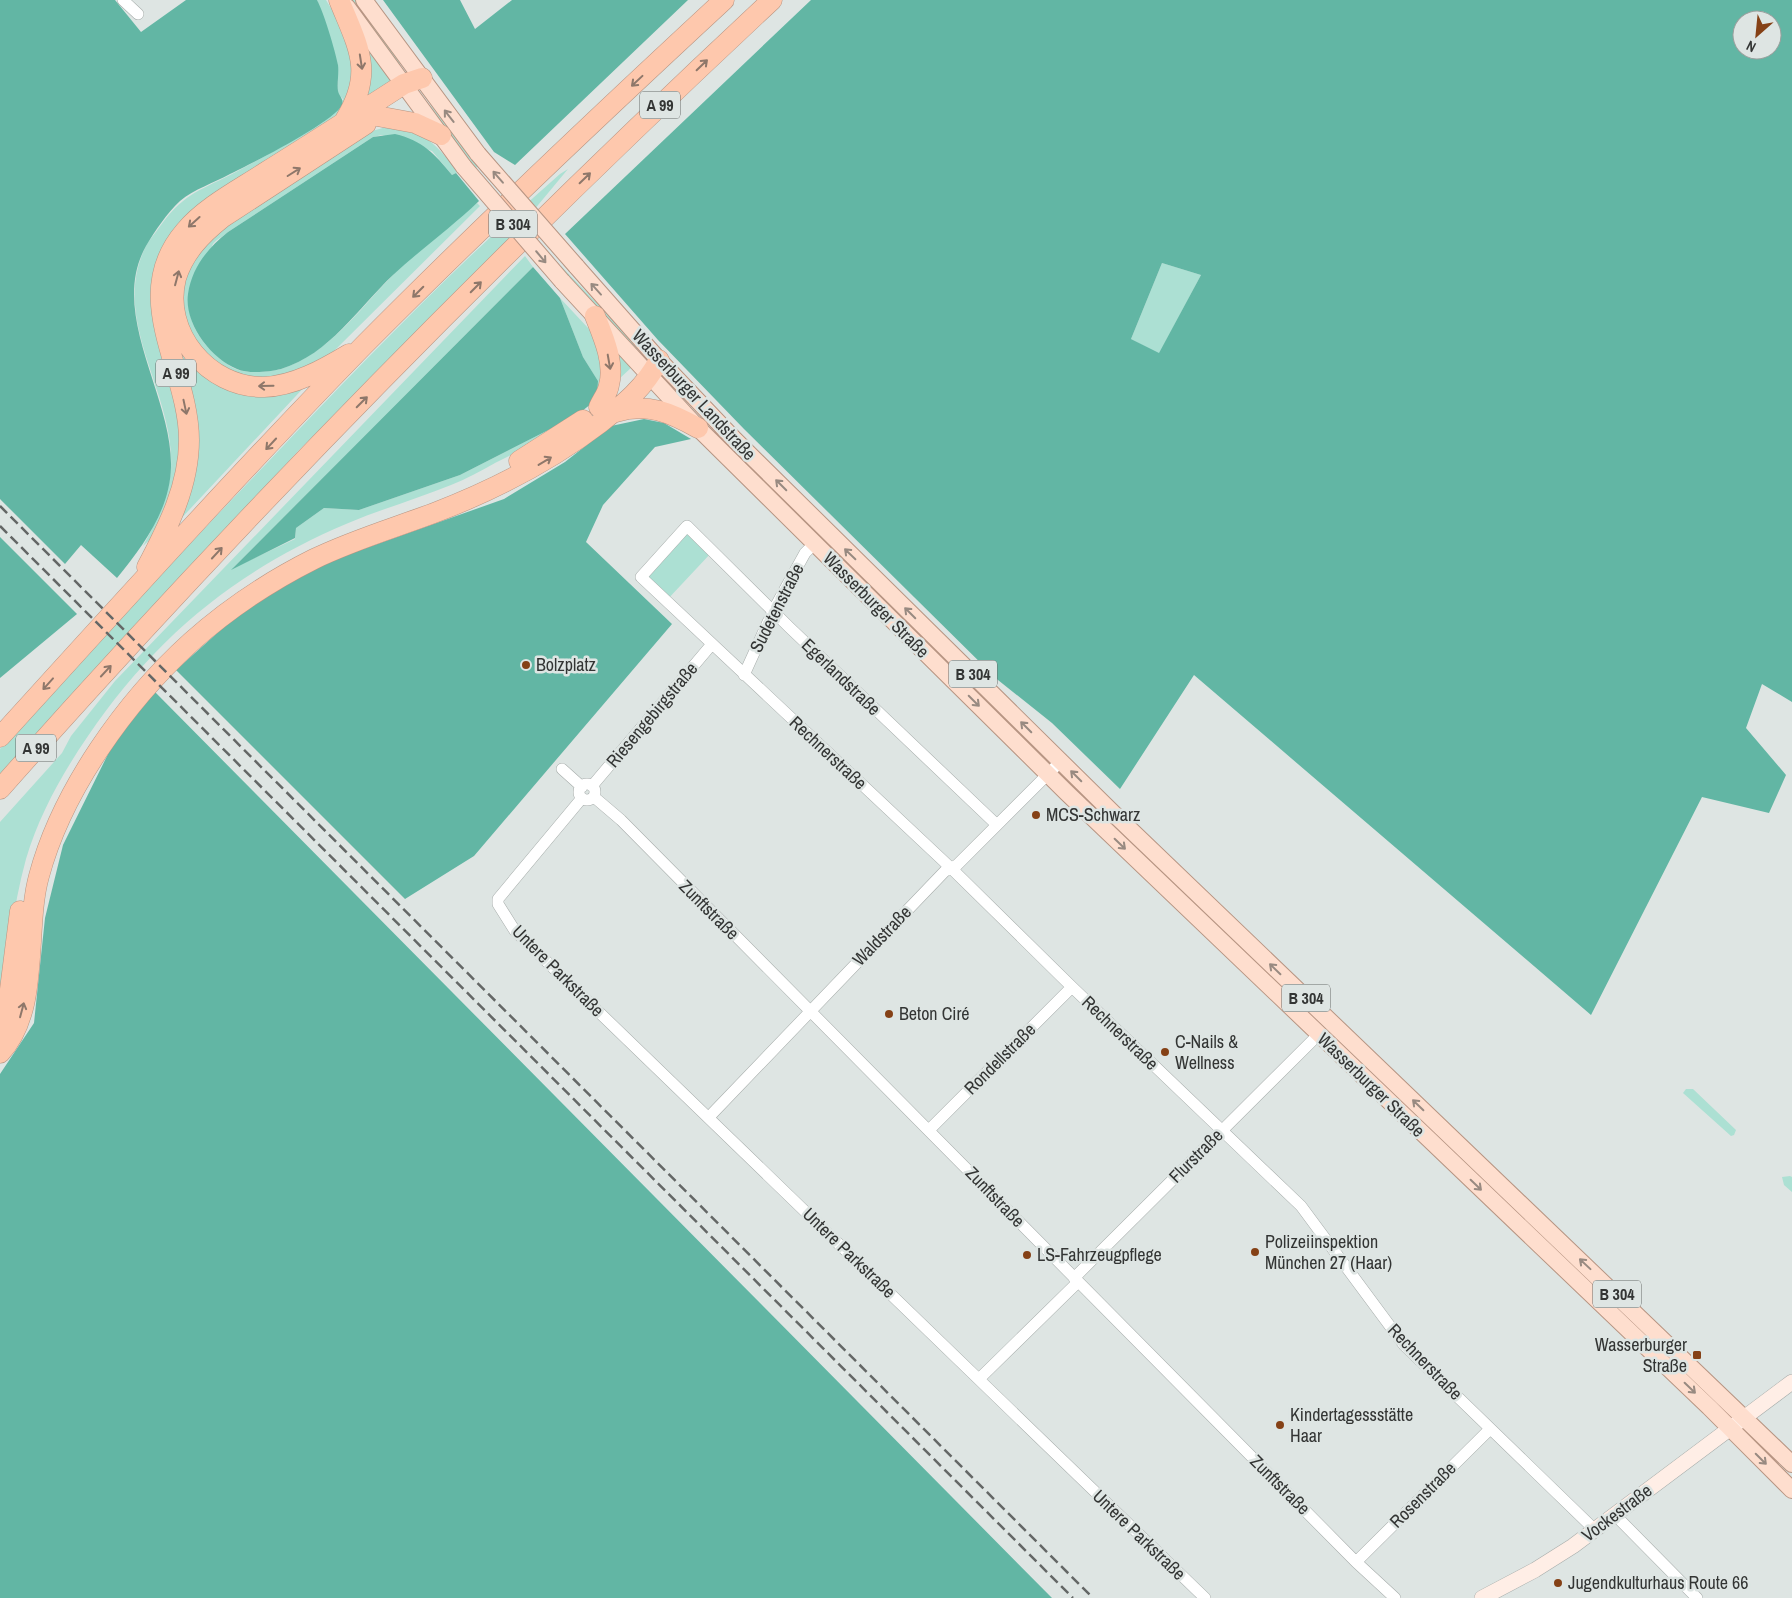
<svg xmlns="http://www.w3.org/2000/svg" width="1792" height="1598" font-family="'Archivo Narrow',sans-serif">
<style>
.green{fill:#ace0d3}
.forest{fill:#62b6a4;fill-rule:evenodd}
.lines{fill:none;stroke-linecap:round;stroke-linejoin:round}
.minor-casing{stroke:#a6acaa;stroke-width:12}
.secondary-casing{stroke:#a6acaa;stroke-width:16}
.primary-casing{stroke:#b79583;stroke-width:18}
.motorway-casing{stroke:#b79583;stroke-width:21}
.minor{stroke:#fff;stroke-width:11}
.secondary{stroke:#ffeee6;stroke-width:15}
.primary{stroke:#fedece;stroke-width:16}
.motorway{stroke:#fec8ad;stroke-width:20}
.rail{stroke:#646766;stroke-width:2.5;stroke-dasharray:10 5;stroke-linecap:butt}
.primary-bridge-casing{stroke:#b79583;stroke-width:18;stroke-linecap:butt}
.primary-bridge{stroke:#fedece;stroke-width:16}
.oneway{stroke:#8e776a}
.oneway2{stroke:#988a81}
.poi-dot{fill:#854116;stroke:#dee5e3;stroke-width:2}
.labels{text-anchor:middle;stroke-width:5;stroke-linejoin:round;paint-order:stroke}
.shield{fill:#dee5e3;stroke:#666a68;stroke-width:1}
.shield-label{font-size:16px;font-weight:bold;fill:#333534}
.street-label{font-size:18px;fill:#333534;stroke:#dee5e3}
.poi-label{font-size:18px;fill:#333534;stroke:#dee5e3;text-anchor:start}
</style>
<rect width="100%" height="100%" fill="#dee5e3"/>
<path class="green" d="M317 0H326L338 20 356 70 343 114 166 250 184 439 162 528 143 546C156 522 169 496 171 468 175 393 110 322 145 248 148 241 154 235 158 229 182 195 196 192 232 174 253 163 274 151 295 139 314 129 333 119 343 99L338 94V66Z
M349 0H356L398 58 400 64H397Z
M360 36 396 83 360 107Z
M403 93 404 96 206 222C191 238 177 254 171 276 148 356 236 417 307 381L309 382 175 525C187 491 196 461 193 425 185 346 127 285 205 218Z
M426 103 431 106 478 166 476 168Z
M390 126C422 127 440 149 458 172L452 175 432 151 382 135 373 137 228 232C224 236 217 239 213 244 211 247 190 308 190 312 192 335 217 360 236 369 248 374 269 372 281 369 328 354 358 311 391 277 417 250 448 227 477 203L480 206 334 351 313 365 269 380 237 377 196 347 182 309 183 280 208 237 372 131Z
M568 169 504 246 298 451 0 775V749C87 652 177 557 267 463 362 363 457 264 560 174Z
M525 256 533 267 233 568 295 539 296 528 324 508 359 510 460 475 576 416C550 435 523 449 495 463 481 471 466 479 451 485 417 499 381 509 346 524 237 570 155 637 88 736 62 774 39 815 26 859 12 909 8 962 0 1013V822L62 753 71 736 115 681Z
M1162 263 1201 275 1159 354 1131 339Z
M561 266 639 347 634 352 559 269Z
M560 298 589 329 605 360 597 399 598 381 583 357Z
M616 349 632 367 619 379Z
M688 532 711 553 667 600 645 579Z
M1686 1089H1693L1736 1130 1734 1135 1731 1136 1683 1093Z
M1790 1176 1792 1177V1192L1784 1185 1782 1177Z"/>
<path class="forest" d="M0 0H115L141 32 186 0H317C324 13 335 50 338 65 339 73 337 83 338 91 339 96 344 99 342 105 334 122 251 164 230 174 214 183 194 189 180 201 167 213 155 231 146 246 108 314 173 396 171 467 170 510 143 546 117 578L81 545 65 564 0 499Z
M383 0H460L475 29 512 0H688L515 165 494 152Z
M811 0H1792V702L1762 684 1746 728 1786 775 1769 813 1702 797 1591 1015 1194 675 1120 789 1052 723 998 680 744 429 658 340 565 234ZM1742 20H1772V50H1742ZM1162 263 1201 275 1159 353 1131 339Z
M395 134C423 141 434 153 452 175L456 173 479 201C452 227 421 249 393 275 358 308 330 354 281 369 269 372 248 374 237 369 210 358 184 323 188 294 192 267 208 248 228 232L373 137Z
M533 267 560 298 583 357 598 381 597 399 576 416 460 475 359 510 324 508 296 528 295 538 231 570Z
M644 419 664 423 691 439 655 447 603 505 586 542 672 624 474 856 405 899 176 670 234 618 284 585 338 558 504 499 565 462 611 426Z
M0 537 77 614 0 678Z
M155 692 1052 1598H0V1074L34 1023 45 918 63 845 113 744Z"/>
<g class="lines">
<defs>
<path id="minor" d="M123 0 138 14
M744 675 773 611 805 553 814 544
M562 769 582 787
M579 792a8 8 0 1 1 16 0a8 8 0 1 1-16 0Z
M592 786 712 644
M594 797 621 820 1356 1562 1395 1598
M582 798 498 899V904L515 931 1205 1598
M997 825 789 627 687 526 641 577 952 869 1072 987 1301 1206 1404 1345 1595 1530
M709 1117 945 871 957 865 1061 761
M929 1130 1072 987
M1074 1278 1318 1035
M979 1379 1078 1282
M1615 1515 1697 1598
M1356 1562 1490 1429"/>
<path id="secondary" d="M1482 1598 1535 1570 1573 1546 1792 1382"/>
<path id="primary" d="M364 0 478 154
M347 7 464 167
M576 266 659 360 735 440 1113 813 1792 1464
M562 281 698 428 1067 793 1709 1407 1792 1490"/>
<path id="motorway" d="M339 0C358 47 375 72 345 120
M377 116 415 123 441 135
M595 316C603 336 615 363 609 385 608 393 602 400 599 407
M349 354C324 369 294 386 264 387 208 388 162 332 176 278 184 252 202 234 222 218L366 124
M616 412C647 402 671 413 698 428
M519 461 583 420
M147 567C168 527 189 486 189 440 189 368 128 297 185 231 205 207 238 190 264 173 311 144 357 114 404 84L422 78
M0 737C120 605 240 472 364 345 481 227 602 113 724 0
M0 789C244 514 503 251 772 0
M0 1031 7 1013 20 911
M0 1053C41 1009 24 930 39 876 62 790 126 701 191 642 228 609 270 581 314 559 353 540 394 528 434 513 494 490 549 462 600 423 624 404 645 387 659 360"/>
</defs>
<use href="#minor" class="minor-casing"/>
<use href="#secondary" class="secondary-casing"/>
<use href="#primary" class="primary-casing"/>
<use href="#motorway" class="motorway-casing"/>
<use href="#minor" class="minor"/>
<use href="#secondary" class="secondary"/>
<use href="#primary" class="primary"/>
<use href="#motorway" class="motorway"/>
<path class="rail" d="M0 506 1093 1598
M0 526 1073 1598"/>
<defs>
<path id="primary-bridge" d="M478 154 576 266
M464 167 562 281"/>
</defs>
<use href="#primary-bridge" class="primary-bridge-casing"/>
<use href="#primary-bridge" class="primary-bridge"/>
</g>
<defs><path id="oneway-shaft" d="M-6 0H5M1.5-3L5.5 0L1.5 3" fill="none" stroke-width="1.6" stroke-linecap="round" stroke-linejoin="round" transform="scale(1.25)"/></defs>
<g class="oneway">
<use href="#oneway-shaft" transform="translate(361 62) rotate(81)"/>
<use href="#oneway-shaft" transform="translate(702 65) rotate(-44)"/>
<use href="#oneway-shaft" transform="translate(637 81) rotate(137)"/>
<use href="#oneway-shaft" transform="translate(294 172) rotate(-32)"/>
<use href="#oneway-shaft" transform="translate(585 178) rotate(-44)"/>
<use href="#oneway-shaft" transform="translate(194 222) rotate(138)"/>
<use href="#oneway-shaft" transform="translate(177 278) rotate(-75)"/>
<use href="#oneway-shaft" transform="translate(476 287) rotate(-45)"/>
<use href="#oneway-shaft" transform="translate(418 292) rotate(135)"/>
<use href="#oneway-shaft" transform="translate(609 362) rotate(80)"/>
<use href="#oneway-shaft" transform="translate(266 386) rotate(179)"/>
<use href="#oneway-shaft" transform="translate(362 402) rotate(-45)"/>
<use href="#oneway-shaft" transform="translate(185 407) rotate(78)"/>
<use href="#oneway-shaft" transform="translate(271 444) rotate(133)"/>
<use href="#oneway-shaft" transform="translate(545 461) rotate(-31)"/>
<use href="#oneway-shaft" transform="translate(217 553) rotate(-47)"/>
<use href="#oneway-shaft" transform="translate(106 671) rotate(-47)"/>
<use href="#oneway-shaft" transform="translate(48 684) rotate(132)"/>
<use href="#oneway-shaft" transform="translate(22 1010) rotate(-75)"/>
</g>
<g class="oneway2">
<use href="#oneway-shaft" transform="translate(449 116) rotate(-128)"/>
<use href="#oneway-shaft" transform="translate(498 177) rotate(-131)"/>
<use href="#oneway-shaft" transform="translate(541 257) rotate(50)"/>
<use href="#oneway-shaft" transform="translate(596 289) rotate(-132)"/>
<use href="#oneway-shaft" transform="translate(781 485) rotate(-135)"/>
<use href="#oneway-shaft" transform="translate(850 554) rotate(-136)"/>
<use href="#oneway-shaft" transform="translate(910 613) rotate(-135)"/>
<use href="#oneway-shaft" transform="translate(974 701) rotate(45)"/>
<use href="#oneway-shaft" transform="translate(1026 727) rotate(-135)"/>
<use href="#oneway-shaft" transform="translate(1076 776) rotate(-135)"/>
<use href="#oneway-shaft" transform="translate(1120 844) rotate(44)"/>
<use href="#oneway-shaft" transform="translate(1275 969) rotate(-136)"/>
<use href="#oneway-shaft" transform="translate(1418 1105) rotate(-136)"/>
<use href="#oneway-shaft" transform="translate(1476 1185) rotate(44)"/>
<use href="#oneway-shaft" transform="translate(1585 1264) rotate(-137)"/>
<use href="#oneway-shaft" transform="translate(1690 1388) rotate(44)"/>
<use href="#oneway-shaft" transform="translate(1761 1459) rotate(45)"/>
</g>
<g class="poi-dot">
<circle cx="526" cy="665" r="5"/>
<circle cx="1036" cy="815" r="5"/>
<circle cx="889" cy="1014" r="5"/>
<circle cx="1165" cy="1052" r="5"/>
<circle cx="1255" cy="1252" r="5"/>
<circle cx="1027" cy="1255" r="5"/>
<rect x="1692" y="1350" width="10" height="10" rx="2.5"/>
<circle cx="1280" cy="1425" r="5"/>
<circle cx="1558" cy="1583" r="5"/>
</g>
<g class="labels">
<g class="shield">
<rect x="640" y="91.5" width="40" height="27" rx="4"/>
<rect x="489" y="210.5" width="48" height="27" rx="4"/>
<rect x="156" y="359.5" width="40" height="27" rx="4"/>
<rect x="949" y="660.5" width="48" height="27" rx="4"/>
<rect x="16" y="734.5" width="40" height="27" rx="4"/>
<rect x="1282" y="984.5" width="48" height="27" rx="4"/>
<rect x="1593" y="1280.5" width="48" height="27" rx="4"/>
</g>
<g class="shield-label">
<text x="660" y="111">A 99</text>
<text x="513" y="230">B 304</text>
<text x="176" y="379">A 99</text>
<text x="973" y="680">B 304</text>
<text x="36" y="754">A 99</text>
<text x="1306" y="1004">B 304</text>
<text x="1617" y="1300">B 304</text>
</g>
<g class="street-label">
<text transform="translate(694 395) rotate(47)" y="6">Wasserburger Landstraße</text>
<text transform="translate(876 605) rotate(45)" y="6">Wasserburger Straße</text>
<text transform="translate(777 608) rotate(-63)" y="6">Sudetenstraße</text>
<text transform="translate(841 677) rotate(44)" y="6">Egerlandstraße</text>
<text transform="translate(652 715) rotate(-50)" y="6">Riesengebirgstraße</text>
<text transform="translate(828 753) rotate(43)" y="6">Rechnerstraße</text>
<text transform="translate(709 910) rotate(45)" y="6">Zunftstraße</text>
<text transform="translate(882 936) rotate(-46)" y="6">Waldstraße</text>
<text transform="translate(558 971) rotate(45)" y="6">Untere Parkstraße</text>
<text transform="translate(1120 1033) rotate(44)" y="6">Rechnerstraße</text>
<text transform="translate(1000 1059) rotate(-45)" y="6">Rondellstraße</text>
<text transform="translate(1371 1085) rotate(44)" y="6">Wasserburger Straße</text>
<text transform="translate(1196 1156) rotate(-45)" y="6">Flurstraße</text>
<text transform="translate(995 1197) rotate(46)" y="6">Zunftstraße</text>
<text transform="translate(849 1253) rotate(44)" y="6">Untere Parkstraße</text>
<text transform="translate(1425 1362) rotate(46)" y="6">Rechnerstraße</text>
<text transform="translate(1280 1485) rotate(45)" y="6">Zunftstraße</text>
<text transform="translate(1423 1495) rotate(-45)" y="6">Rosenstraße</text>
<text transform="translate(1617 1513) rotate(-37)" y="6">Vockestraße</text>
<text transform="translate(1139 1535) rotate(44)" y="6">Untere Parkstraße</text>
</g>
<g class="poi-label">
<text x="536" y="671">Bolzplatz</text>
<text x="1046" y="821">MCS-Schwarz</text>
<text x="899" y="1020">Beton Ciré</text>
<text x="1175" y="1048">C-Nails &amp;<tspan x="1175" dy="21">Wellness</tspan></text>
<text x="1265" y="1248">Polizeiinspektion<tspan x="1265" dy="21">München 27 (Haar)</tspan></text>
<text x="1037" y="1261">LS-Fahrzeugpflege</text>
<text x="1687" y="1351" text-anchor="end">Wasserburger<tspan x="1687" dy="21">Straße</tspan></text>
<text x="1290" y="1421">Kindertagessstätte<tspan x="1290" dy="21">Haar</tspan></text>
<text x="1568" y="1589">Jugendkulturhaus Route 66</text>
</g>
</g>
<g transform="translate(1757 35) rotate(207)"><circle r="24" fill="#dee5e3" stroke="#9a9f9d"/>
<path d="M0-4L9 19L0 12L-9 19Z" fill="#854116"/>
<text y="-8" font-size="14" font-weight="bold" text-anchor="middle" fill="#333534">N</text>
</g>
</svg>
